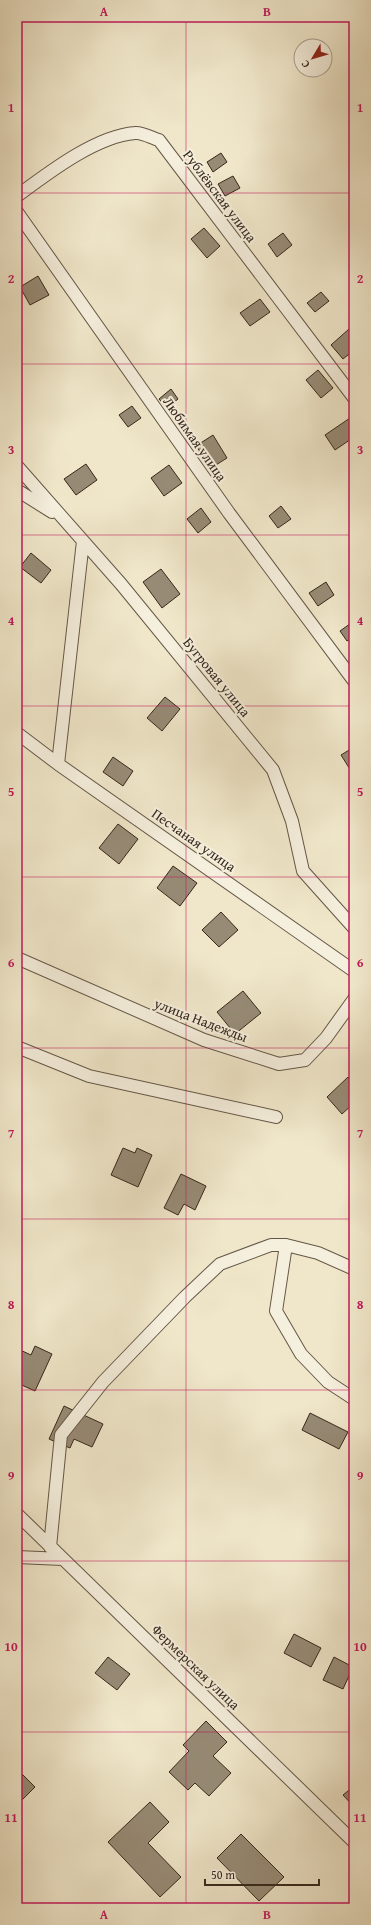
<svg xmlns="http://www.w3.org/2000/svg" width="371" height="1925" font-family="'Gentium Book Plus',serif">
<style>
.building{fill:#978b76;stroke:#37271b}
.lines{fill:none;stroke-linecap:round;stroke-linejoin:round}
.street-casing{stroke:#655747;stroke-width:14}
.street{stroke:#f5efdd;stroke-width:12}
.grid{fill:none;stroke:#c2185b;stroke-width:1;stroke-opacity:0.55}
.labels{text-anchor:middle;stroke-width:4;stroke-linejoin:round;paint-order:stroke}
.street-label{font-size:14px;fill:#37271b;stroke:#f5efdd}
.neatline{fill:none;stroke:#c2185b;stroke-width:1.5}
.grid-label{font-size:13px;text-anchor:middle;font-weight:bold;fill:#c2185b}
</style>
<rect width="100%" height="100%" fill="#f0e7ca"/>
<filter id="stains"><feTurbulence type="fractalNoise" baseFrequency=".005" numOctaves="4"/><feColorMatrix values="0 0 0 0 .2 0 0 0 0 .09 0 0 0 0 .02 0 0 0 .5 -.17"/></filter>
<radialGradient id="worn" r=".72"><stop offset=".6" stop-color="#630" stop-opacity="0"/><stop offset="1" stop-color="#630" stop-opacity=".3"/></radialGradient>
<path class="building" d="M221 153 227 162 213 172 207 162Z
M233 176 240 188 225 196 218 184Z
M204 228 220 246 207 258 191 239Z
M283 233 292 245 277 257 268 244Z
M38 276 49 295 30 305 20 287Z
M321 292 329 301 315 312 307 303Z
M260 299 270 312 250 326 240 313Z
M349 329 354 335V350L343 359 331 345Z
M318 370 333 388 321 398 306 380Z
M171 389 178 399 167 408 159 399Z
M132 406 141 418 128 427 119 415Z
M350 418 354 424V437L335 450 325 435Z
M213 435 227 458 211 468 196 446Z
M86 464 97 480 76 495 64 479Z
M169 465 182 483 164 496 151 478Z
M281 506 291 519 278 528 269 516Z
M201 508 211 522 198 533 187 519Z
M31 553 51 570 41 583 20 567Z
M161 569 180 594 162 608 143 582Z
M326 582 334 595 318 606 309 593Z
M354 621V637L347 641 340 631Z
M165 697 180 709 162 731 147 718Z
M354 747V774H353L341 755Z
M113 757 133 771 123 786 103 772Z
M118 824 138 839 119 864 99 848Z
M173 866 197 883 180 906 157 888Z
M221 912 238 930 219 947 202 930Z
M243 991 261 1013 235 1034 217 1012Z
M348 1077 354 1084V1103L342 1114 327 1097Z
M123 1148 135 1153 137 1148 152 1155 138 1187 111 1175Z
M181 1174 206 1186 195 1210 184 1204 178 1215 164 1208Z
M35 1346 52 1354 35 1391 17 1383V1352L18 1349 31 1355Z
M64 1406 103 1424 92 1447 74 1439 70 1448 49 1439Z
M310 1413 348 1432 339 1449 302 1430Z
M294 1634 321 1648 311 1667 284 1653Z
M108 1657 130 1674 117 1690 95 1673Z
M334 1657 353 1667 343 1689 323 1680Z
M206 1721 227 1742 213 1756 231 1773 209 1796 195 1783 188 1790 169 1772 189 1751 183 1745Z
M19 1771 35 1787 17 1805V1773Z
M354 1786V1807L343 1795Z
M150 1802 169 1822 148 1843 181 1877 160 1897 108 1842Z
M241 1834 284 1877 259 1901 217 1858Z"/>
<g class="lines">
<defs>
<path id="street" d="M17 196C48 173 96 136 135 133 142 132 152 138 159 140L354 398
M17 212 229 513 354 681
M17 466 121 584 273 770 292 821 303 871 354 928
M17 490 52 512
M17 733 58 764 354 971
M58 764 83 541
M17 958 204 1040 279 1064 305 1060 326 1038 354 999
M17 1047 89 1076 276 1117
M286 1245 276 1311 301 1354 328 1382 354 1399
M17 1514 354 1842
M50 1547 61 1435 103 1382 185 1297 220 1264 271 1245H286L318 1253 354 1269
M17 1557 63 1559"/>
</defs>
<use href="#street" class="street-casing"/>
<use href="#street" class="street"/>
</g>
<path class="grid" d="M186 17V1908M17 193H354M17 364H354M17 535H354M17 706H354M17 877H354M17 1048H354M17 1219H354M17 1390H354M17 1561H354M17 1732H354"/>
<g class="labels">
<g class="street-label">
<text transform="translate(220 196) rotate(53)" y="5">Рублёвская улица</text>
<text transform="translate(195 439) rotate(55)" y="5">Любимая улица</text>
<text transform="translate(217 677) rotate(51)" y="5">Бугровая улица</text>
<text transform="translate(194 840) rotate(35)" y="5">Песчаная улица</text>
<text transform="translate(201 1020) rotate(21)" y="5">улица Надежды</text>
<text transform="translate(196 1667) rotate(44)" y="5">Фермерская улица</text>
</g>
</g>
<rect width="371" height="1925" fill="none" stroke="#f0e7ca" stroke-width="44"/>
<g transform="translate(313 58) rotate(232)"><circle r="19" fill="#f5efdd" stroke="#a99f8f"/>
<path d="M0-3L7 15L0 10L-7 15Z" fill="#8f2418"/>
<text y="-6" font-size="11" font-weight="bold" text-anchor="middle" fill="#37271b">С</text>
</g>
<path d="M205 1879v6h114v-6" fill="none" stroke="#37271b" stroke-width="2"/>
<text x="211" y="1879" font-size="12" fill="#37271b" stroke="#f5efdd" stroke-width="3" paint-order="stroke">50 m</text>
<rect x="22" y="22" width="327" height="1881" class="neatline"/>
<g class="grid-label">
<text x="104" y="16">A</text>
<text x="267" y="16">B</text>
<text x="11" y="112">1</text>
<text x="360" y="112">1</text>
<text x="11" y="283">2</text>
<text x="360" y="283">2</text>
<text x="11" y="454">3</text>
<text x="360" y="454">3</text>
<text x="11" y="625">4</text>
<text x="360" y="625">4</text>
<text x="11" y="796">5</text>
<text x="360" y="796">5</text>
<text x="11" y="967">6</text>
<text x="360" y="967">6</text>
<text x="11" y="1138">7</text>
<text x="360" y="1138">7</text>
<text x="11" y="1309">8</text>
<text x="360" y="1309">8</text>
<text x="11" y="1480">9</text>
<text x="360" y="1480">9</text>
<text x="11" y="1651">10</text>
<text x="360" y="1651">10</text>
<text x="11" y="1822">11</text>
<text x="360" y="1822">11</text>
<text x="104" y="1919">A</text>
<text x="267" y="1919">B</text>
</g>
<rect width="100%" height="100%" filter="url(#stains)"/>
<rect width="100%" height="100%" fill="url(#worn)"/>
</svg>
